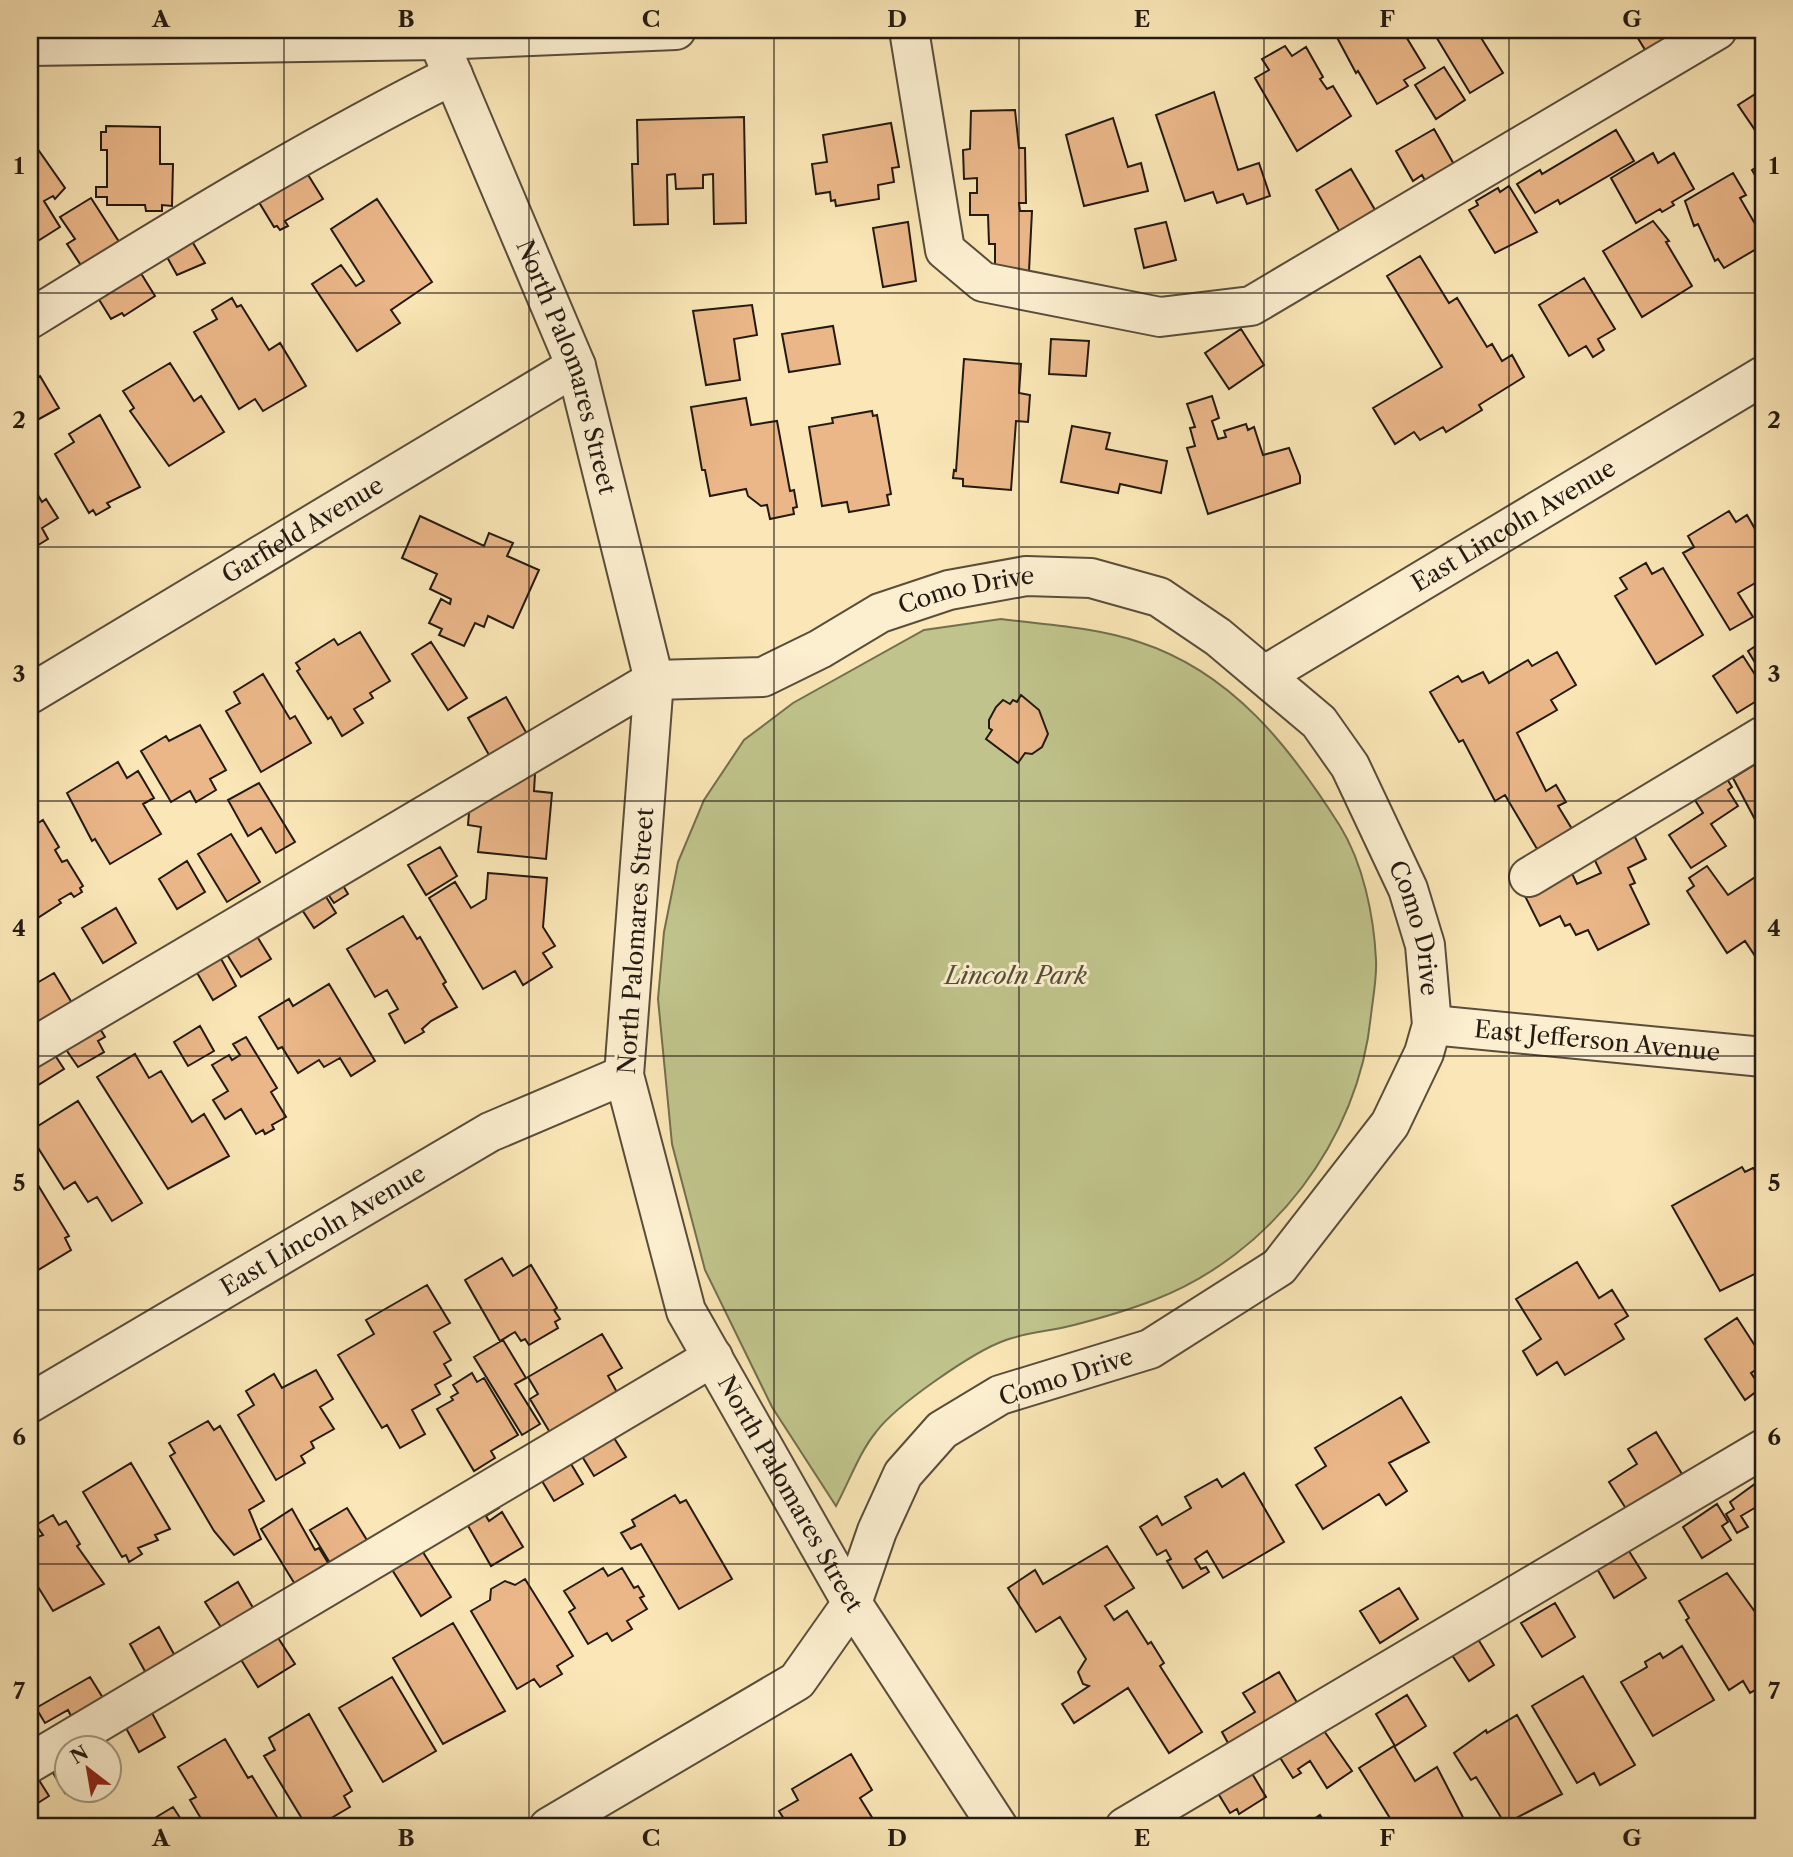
<svg xmlns="http://www.w3.org/2000/svg" width="1793" height="1857" font-family="'Libre Caslon Text',serif">
<style>
.green{fill:#c0c48c;stroke:#726f4f;stroke-width:2}
.building{fill:#ebb789;stroke:#231a12;stroke-width:2}
.lines{fill:none;stroke-linecap:round;stroke-linejoin:round}
.minor-casing{stroke:#594d3b;stroke-width:42}
.minor{stroke:#fcefd0;stroke-width:38}
.grid{fill:none;stroke:#231a12;stroke-width:2;stroke-opacity:0.55}
.labels{text-anchor:middle;stroke-width:6;stroke-linejoin:round;paint-order:stroke}
.street-label{font-size:24px;fill:#231a12;stroke:#fcefd0}
.park-label{font-size:24px;font-style:italic;fill:#524d37;stroke:#fcefd0}
.neatline{fill:none;stroke:#231a12;stroke-width:2.5}
.grid-label{font-size:23px;text-anchor:middle;font-weight:bold;fill:#231a12}
</style>
<rect width="100%" height="100%" fill="#fae6b6"/>
<filter id="stains"><feTurbulence type="fractalNoise" baseFrequency=".00286" numOctaves="4"/><feColorMatrix values="0 0 0 0 .2 0 0 0 0 .09 0 0 0 0 .02 0 0 0 .5 -.17"/></filter>
<radialGradient id="worn" r=".72"><stop offset=".6" stop-color="#630" stop-opacity="0"/><stop offset="1" stop-color="#630" stop-opacity=".3"/></radialGradient>
<path class="green" d="M1001 619C1046 625 1096 627 1139 642 1232 672 1290 747 1340 826 1363 863 1374 916 1376 960 1377 978 1373 997 1371 1015 1359 1140 1271 1255 1154 1300 1129 1310 1101 1318 1074 1325 1052 1331 1028 1332 1006 1340 974 1351 896 1405 876 1432 859 1453 849 1482 836 1506L772 1407 705 1270 672 1144 658 999 664 932 678 862 704 800 744 740 793 703 924 630Z"/>
<path class="building" d="M1333 30H1402L1425 68 1404 80 1408 86 1377 104 1358 71 1356 73Z
M1432 30H1469L1472 36 1478 33 1503 73 1470 93Z
M1633 30H1695L1650 58Z
M1285 46 1292 56 1306 47 1323 77 1320 79 1327 89 1333 86 1351 116 1297 151 1255 78 1269 70 1262 59Z
M1444 67 1465 100 1436 119 1415 85Z
M1763 89V129L1757 133 1738 105Z
M1214 92 1238 170 1259 163 1270 196 1247 204 1243 194 1217 203 1213 192 1185 201 1156 115Z
M1015 110 1019 148H1025L1026 203H1019L1020 211H1032L1029 271H995V244H989L988 215H970V193H977V178L964 179 963 150 970 149 971 111Z
M744 117 746 223 714 224 713 174 703 175V188L676 189 675 174 667 175 668 224 634 225 632 164H638L637 120Z
M1113 118 1128 167 1141 163 1148 191 1084 206 1066 135Z
M891 123 899 167 892 168 894 182 878 185 879 199 836 206 835 200 831 201 830 192 816 194 812 164 827 162 823 135Z
M106 126 160 127V164H173L172 206 162 205V211H146L145 205H107V197H96V187H107V150H101V132H106Z
M1434 129 1460 175 1431 192 1422 175 1413 181 1396 151Z
M1616 130 1634 161 1560 204 1558 200 1535 213 1517 184 1540 170 1542 174Z
M30 138 65 188 55 199 53 196 44 201 60 227 30 246Z
M1653 153 1658 163 1674 153 1694 189 1672 202 1674 205 1662 212 1660 209 1636 223 1611 178Z
M1763 163V189L1752 170Z
M1351 169 1378 215 1342 236 1316 190Z
M305 170 323 199 285 221 288 226 280 230 277 226 274 227 257 199Z
M1733 173 1746 195 1740 198 1754 222 1760 218 1763 223V245L1724 268 1718 259 1715 261 1698 224 1694 226 1685 201Z
M1509 186 1537 232 1495 253 1469 210 1478 205 1476 201 1498 188 1500 192Z
M91 198 123 248 86 273 67 244 75 239 60 217Z
M377 199 432 282 391 310 400 323 357 351 312 284 341 265 356 286 364 281 331 229Z
M1653 221 1669 241 1666 242 1692 286 1642 317 1603 251Z
M908 222 916 281 883 287 873 228Z
M1166 222 1176 260 1144 268 1135 229Z
M187 233 205 263 177 275 162 248Z
M1420 256 1449 303 1457 298 1487 347 1492 344 1502 361 1512 355 1524 377 1479 405 1482 410 1446 432 1443 427 1420 440 1414 432 1395 444 1373 408 1442 367 1387 276Z
M137 267 155 296 124 316 122 313 111 319 95 293Z
M1584 278 1615 329 1598 339 1604 350 1593 357 1586 346 1569 356 1539 305Z
M232 298 237 307 241 305 269 350 280 343 306 386 263 411 255 399 239 409 194 332 217 319 212 310Z
M752 305 757 335 734 339 740 380 706 385 693 311Z
M833 326 840 364 789 372 782 334Z
M1241 329 1264 365 1229 389 1205 353Z
M1051 339 1089 341 1086 376 1049 374Z
M964 359 1021 364 1019 393 1030 395 1028 422 1016 421 1011 490 963 486V479L953 478 954 470 956 471Z
M170 363 194 401 201 396 224 432 169 466 130 411 134 408 123 391Z
M40 376 59 408 30 424V382Z
M1212 396 1219 418 1212 421 1218 439 1226 437 1224 431 1246 424 1248 430 1254 427 1263 455 1289 448 1300 476V483L1208 514 1187 448 1195 446 1190 428 1195 427 1187 404Z
M746 398 751 425 777 421 790 491 794 490 797 507 793 508 794 514 770 519 767 505 761 506 748 496 746 489 710 496 705 470H702L691 407Z
M872 411 873 416 877 415 891 494 887 495 889 505 849 512 847 502 822 506 809 427 833 423 832 418Z
M100 415 140 487 107 503 110 507 96 515 93 510 89 513 55 454 74 442 69 434Z
M1072 426 1110 433 1106 449 1167 461 1161 493 1120 484 1118 493 1061 482Z
M30 467 38 481 32 485 42 502 46 499 58 518 42 528 48 539 35 547 30 539Z
M1729 511 1736 522 1747 515 1763 543V592L1757 582 1738 593 1753 617 1730 630 1683 553 1694 547 1688 536Z
M420 516 484 546 489 533 513 543 507 556 539 570 513 628 488 616 484 627 475 623 464 646 439 635 442 629 429 623 441 599 450 604 451 599 430 589 437 574 402 558Z
M1646 563 1652 574 1663 568 1703 635 1656 664 1615 596 1627 589 1620 578Z
M360 632 390 681 370 693 373 698 354 709 363 723 342 736 331 717 328 719 297 671 300 669 296 663 334 639 338 645Z
M1763 641V676L1748 651Z
M431 642 467 698 448 710 412 654Z
M1557 652 1576 685 1551 700 1557 710 1517 733 1546 791 1556 785 1566 802 1558 806 1572 829 1537 849 1505 795 1495 801 1463 740 1459 742 1430 692 1458 676 1462 682 1483 672 1489 683 1528 660 1532 666Z
M1743 656 1763 687V697L1737 713 1713 676Z
M263 674 290 719 295 716 311 743 261 772 226 711 240 703 234 692Z
M1021 695 1039 710 1048 734 1042 747 1032 754 1025 753 1018 763 986 739 992 730 989 728V720L996 707 1003 700 1010 704 1013 700 1017 702Z
M506 697 527 734 489 755 468 718Z
M200 725 226 770 210 779 216 790 196 802 190 791 171 802 141 751 166 736 169 741Z
M526 758 535 774 534 791 552 793 546 859 478 852 481 827 468 825 471 789Z
M1762 760 1763 827 1760 829 1733 778Z
M118 762 127 778 138 771 154 798 143 804 161 834 110 864 95 839 92 841 67 793Z
M1722 771 1732 787 1728 790 1738 806 1711 824 1726 846 1691 868 1669 835 1703 813 1688 789Z
M259 783 295 842 276 853 261 828 248 836 228 800Z
M43 820 59 847 55 850 62 862 67 860 83 886 80 888 82 892 74 897 71 893 59 900 61 903 36 919 30 909V828Z
M1628 823 1646 859 1628 868 1635 883 1630 885 1649 924 1598 950 1588 930 1576 935 1570 924 1565 926 1560 916 1540 926 1522 890 1569 867 1577 884 1601 873 1587 844Z
M231 834 260 882 227 902 198 854Z
M440 847 457 876 426 895 408 865Z
M187 861 205 892 177 909 159 879Z
M1707 866 1728 895 1763 872 1761 965 1745 941 1727 953 1687 891 1694 886 1689 878Z
M488 873 547 878 543 927 555 946 543 953 552 967 523 985 515 971 483 989 429 898 455 882 471 908 486 899Z
M338 877 348 894 334 903 323 887Z
M320 887 336 913 314 928 297 902Z
M116 908 136 943 103 963 82 928Z
M403 916 417 939 420 937 446 982 443 984 457 1007 431 1021 422 1029 424 1032 405 1043 389 1014 398 1009 387 990 375 997 347 949Z
M253 930 271 959 241 977 223 948Z
M220 957 236 986 213 1000 196 971Z
M54 973 72 1003 39 1023 30 1007V987Z
M329 984 375 1061 351 1076 340 1058 324 1067 319 1060 298 1073 282 1047 278 1049 259 1017 289 999 293 1006Z
M91 1014 105 1037 98 1041 104 1052 78 1067 56 1035Z
M200 1026 214 1051 188 1066 174 1042Z
M246 1037 277 1088 271 1092 286 1117 272 1125 274 1129 265 1134 263 1130 256 1134 241 1109 225 1119 213 1100 228 1091 212 1065 229 1055 232 1060 240 1055 233 1044Z
M47 1043 64 1069 35 1087 30 1079V1055Z
M135 1054 149 1078 161 1071 192 1122 204 1114 229 1156 168 1189 97 1077Z
M78 1101 142 1203 112 1221 97 1197 88 1202 75 1182 64 1189 30 1135V1131Z
M1742 1167 1745 1172 1753 1168 1763 1179V1270L1720 1291 1672 1206Z
M30 1172 69 1236 65 1238 71 1250 30 1275Z
M502 1258 513 1276 531 1265 557 1308 554 1310 560 1319 555 1322 558 1328 529 1345 525 1339 521 1341 515 1332 500 1341 465 1280Z
M1577 1262 1599 1298 1612 1290 1628 1316 1615 1324 1624 1339 1565 1375 1557 1362 1537 1375 1523 1351 1541 1339 1516 1299Z
M427 1285 450 1323 434 1332 451 1360 444 1364 451 1376 435 1385 440 1394 412 1410 425 1434 400 1448 387 1425 382 1428 338 1355 374 1334 366 1320Z
M1737 1318 1763 1358V1365L1751 1373 1761 1388 1745 1400 1705 1339Z
M602 1334 622 1368 608 1376 619 1396 552 1436 530 1399 538 1394 528 1377Z
M503 1340 526 1378 515 1384 540 1424 522 1435 474 1357Z
M316 1370 333 1399 320 1407 334 1429 311 1442 314 1448 301 1456 305 1463 276 1480 238 1415 254 1405 246 1391 274 1374 282 1388Z
M472 1373 477 1382 484 1378 518 1435 491 1451 495 1458 474 1471 437 1409 453 1400 451 1397 458 1393 453 1385Z
M1401 1397 1429 1442 1389 1463 1407 1491 1386 1505 1379 1494 1323 1529 1296 1485 1326 1466 1315 1448Z
M208 1421 214 1430 220 1426 264 1501 249 1510 261 1539 234 1555 214 1531 170 1456 175 1453 169 1443Z
M609 1430 626 1457 594 1476 577 1448Z
M1656 1432 1682 1474 1663 1486 1667 1493 1630 1515 1609 1482 1637 1464 1628 1449Z
M565 1454 583 1484 554 1501 536 1471Z
M131 1463 170 1529 155 1535 158 1540 138 1548 142 1554 129 1562 126 1555 122 1557 83 1492Z
M1244 1473 1284 1542 1223 1578 1207 1551 1195 1559 1201 1569 1206 1567 1209 1572 1183 1588 1167 1561 1171 1559 1166 1550 1157 1555 1140 1527 1157 1516 1162 1525 1191 1508 1185 1497 1217 1479 1222 1487Z
M1763 1478V1514L1758 1506 1741 1516 1748 1527 1737 1533 1726 1514 1734 1509 1730 1502Z
M675 1495 680 1503 686 1500 732 1579 679 1609 641 1544 631 1549 621 1533 635 1526 632 1520Z
M494 1498 499 1508 486 1516 489 1521 502 1512 523 1547 491 1566 463 1517Z
M1717 1504 1728 1522 1722 1526 1731 1540 1702 1558 1683 1527Z
M347 1508 370 1545 333 1568 310 1530Z
M292 1509 315 1550 319 1548 330 1566 296 1586 261 1529Z
M53 1515 59 1525 66 1521 80 1544 77 1546 104 1584 53 1611 30 1574V1540L43 1535 36 1525Z
M1107 1546 1134 1588 1105 1606 1114 1620 1127 1611 1148 1644 1151 1642 1164 1663 1160 1666 1202 1732 1169 1753 1128 1688 1074 1723 1062 1704 1089 1686 1083 1684 1078 1672 1086 1659 1060 1617 1036 1632 1008 1588 1035 1570 1043 1584Z
M1627 1548 1646 1578 1614 1598 1596 1567Z
M421 1549 451 1597 421 1616 391 1568Z
M603 1568 608 1576 622 1568 634 1588 638 1586 644 1596 640 1598 647 1609 627 1621 632 1629 612 1641 607 1633 588 1644 569 1612 575 1608 564 1591Z
M1727 1573 1763 1623V1686L1750 1693 1743 1681 1729 1690 1686 1620 1689 1618 1679 1601Z
M525 1579 573 1656 557 1666 562 1674 540 1687 534 1679 517 1689 471 1611 490 1600 491 1589 505 1581 515 1585Z
M238 1582 256 1613 224 1632 205 1602Z
M1399 1588 1418 1619 1380 1643 1360 1611Z
M1555 1603 1575 1637 1542 1657 1521 1623Z
M453 1623 505 1711 443 1744 393 1658Z
M159 1627 175 1656 146 1673 130 1644Z
M271 1627 295 1664 258 1687 235 1650Z
M1476 1636 1494 1665 1469 1681 1450 1652Z
M1682 1646 1714 1700 1653 1736 1621 1682 1647 1667 1645 1662 1660 1653 1663 1658Z
M1279 1672 1302 1711 1233 1752 1222 1732 1255 1712 1243 1693Z
M1583 1676 1635 1765 1600 1785 1594 1773 1577 1783 1532 1706Z
M90 1677 103 1698 71 1716 68 1710 45 1723 36 1708Z
M392 1677 436 1751 383 1782 339 1708Z
M1407 1695 1426 1726 1395 1746 1376 1714Z
M146 1702 165 1737 139 1752 120 1717Z
M309 1714 352 1791 344 1796 350 1807 316 1827H307L264 1756 275 1750 269 1738Z
M1517 1715 1562 1794 1505 1824 1476 1777 1471 1780 1454 1753 1486 1730 1487 1733Z
M1322 1728 1352 1771 1327 1788 1310 1761 1298 1769 1301 1773 1293 1778 1279 1756Z
M225 1739 248 1778 252 1776 283 1827H206L190 1800 196 1797 178 1767Z
M1394 1746 1415 1781 1437 1767 1468 1827H1401L1397 1820 1393 1823 1359 1768Z
M66 1749 69 1790 65 1793 46 1761Z
M851 1754 872 1790 860 1798 878 1827H789L779 1811 798 1800 792 1789Z
M32 1769 49 1796 30 1808V1770Z
M1250 1770 1266 1797 1239 1814 1237 1809 1230 1813 1216 1790Z
M173 1807 186 1827H140Z
M1320 1815 1328 1827H1302Z"/>
<g class="lines">
<defs>
<g id="minor">
<path d="M909 30 945 250 983 282 1160 317 1251 306 1717 30"/>
<path id="s1" d="M438 40 576 366 654 680 624 1075 686 1311 852 1603 998 1827"/>
<path d="M30 46 438 40 676 30"/>
<path d="M30 319C169 233 307 148 453 75"/>
<path id="s2" d="M1265 675 1763 376"/>
<path id="s3" d="M30 694 576 366"/>
<path d="M1529 877 1763 736"/>
<path id="s4" d="M1432 1025 1763 1057"/>
<path id="s5" d="M30 1049 654 680 763 677 820 649 880 613 949 590 1026 576 1091 578 1159 597 1218 637 1319 722 1350 766 1408 889 1425 945 1432 1025 1424 1053 1390 1124 1279 1267 1150 1349 1000 1395 942 1430 903 1474 877 1531 852 1603 797 1681 549 1827"/>
<path id="s6" d="M30 1403 490 1132 624 1075"/>
<path d="M30 1763 713 1357"/>
<path d="M1125 1827 1763 1449"/>
</g>
</defs>
<use href="#minor" class="minor-casing"/>
<use href="#minor" class="minor"/>
</g>
<path class="grid" d="M284 30V1827M529 30V1827M774 30V1827M1019 30V1827M1264 30V1827M1509 30V1827M30 293H1763M30 547H1763M30 801H1763M30 1056H1763M30 1310H1763M30 1564H1763"/>
<g class="labels">
<g class="street-label">
<text dy="8" stroke="none"><textPath href="#s1" startOffset="352">North Palomares Street</textPath></text>
<text dy="8" stroke="none"><textPath href="#s2" startOffset="290">East Lincoln Avenue</textPath></text>
<text dy="8" stroke="none"><textPath href="#s3" startOffset="318">Garfield Avenue</textPath></text>
<text dy="8" stroke="none"><textPath href="#s5" startOffset="1057">Como Drive</textPath></text>
<text dy="8" stroke="none"><textPath href="#s5" startOffset="1687">Como Drive</textPath></text>
<text transform="translate(636 941) rotate(-86)" y="8">North Palomares Street</text>
<text dy="8" stroke="none"><textPath href="#s4" startOffset="166">East Jefferson Avenue</textPath></text>
<text dy="8" stroke="none"><textPath href="#s6" startOffset="340">East Lincoln Avenue</textPath></text>
<text transform="translate(1066 1377) rotate(-18)" y="8">Como Drive</text>
<text dy="8" stroke="none"><textPath href="#s1" startOffset="1528">North Palomares Street</textPath></text>
</g>
<g class="park-label">
<text x="1016" y="984">Lincoln Park</text>
</g>
</g>
<rect width="1793" height="1857" fill="none" stroke="#fae6b6" stroke-width="77"/>
<g transform="translate(88 1769) rotate(329)"><circle r="33" fill="#fcefd0" stroke="#a59a84" stroke-width="2"/>
<path d="M0-5L12 26L0 18L-12 26Z" fill="#8f2418"/>
<text y="-10" font-size="19" font-weight="bold" text-anchor="middle" fill="#231a12">N</text>
</g>
<rect x="38" y="38" width="1717" height="1780" class="neatline"/>
<g class="grid-label">
<text x="161" y="27">A</text>
<text x="406" y="27">B</text>
<text x="651" y="27">C</text>
<text x="897" y="27">D</text>
<text x="1142" y="27">E</text>
<text x="1387" y="27">F</text>
<text x="1632" y="27">G</text>
<text x="19" y="174">1</text>
<text x="1774" y="174">1</text>
<text x="19" y="428">2</text>
<text x="1774" y="428">2</text>
<text x="19" y="682">3</text>
<text x="1774" y="682">3</text>
<text x="19" y="936">4</text>
<text x="1774" y="936">4</text>
<text x="19" y="1191">5</text>
<text x="1774" y="1191">5</text>
<text x="19" y="1445">6</text>
<text x="1774" y="1445">6</text>
<text x="19" y="1699">7</text>
<text x="1774" y="1699">7</text>
<text x="161" y="1846">A</text>
<text x="406" y="1846">B</text>
<text x="651" y="1846">C</text>
<text x="897" y="1846">D</text>
<text x="1142" y="1846">E</text>
<text x="1387" y="1846">F</text>
<text x="1632" y="1846">G</text>
</g>
<rect width="100%" height="100%" filter="url(#stains)"/>
<rect width="100%" height="100%" fill="url(#worn)"/>
</svg>
